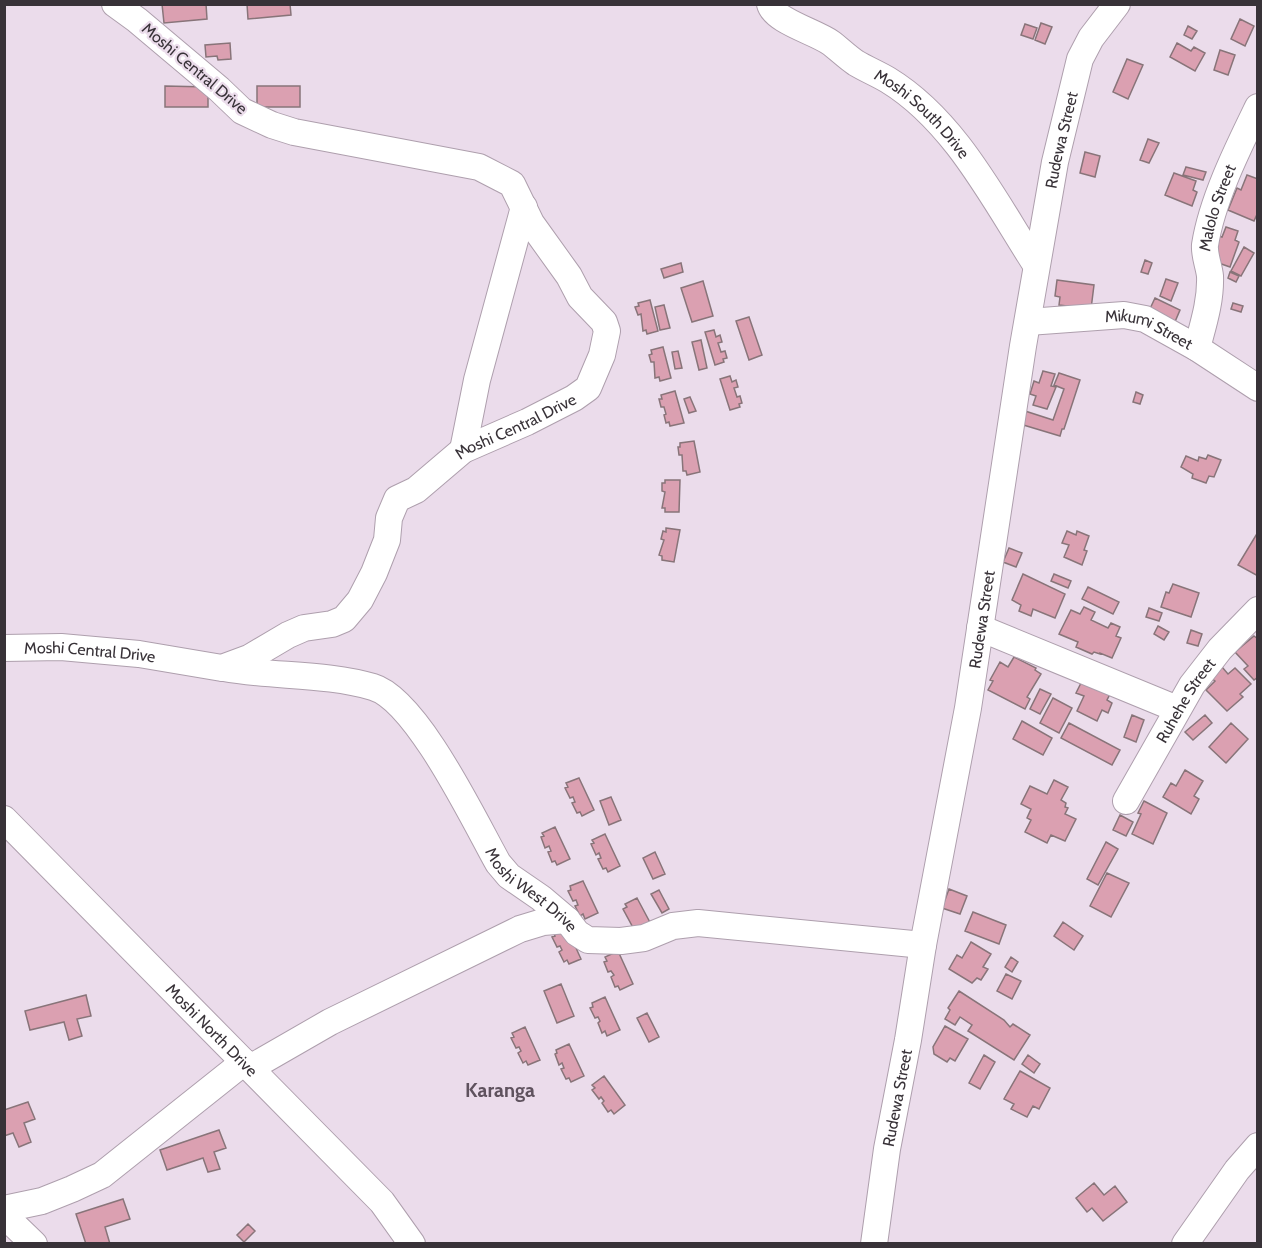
<svg xmlns="http://www.w3.org/2000/svg" width="1262" height="1248" font-family="Cabin,sans-serif">
<style>
.building{fill:#dba0b1;stroke:#887479;stroke-width:1.5}
.lines{fill:none;stroke-linecap:round;stroke-linejoin:round}
.minor-casing{stroke:#ae9fad;stroke-width:28}
.minor{stroke:#fff;stroke-width:26}
.labels{text-anchor:middle;stroke-width:4.5;stroke-linejoin:round;paint-order:stroke}
.street-label{font-size:16px;fill:#383238;stroke:#ebdceb}
.quarter-label{font-size:20px;font-weight:bold;fill:#5f525e;stroke:#ebdceb}
</style>
<rect width="100%" height="100%" fill="#ebdceb"/>
<path class="building" d="M162 4H206L207 19 164 23Z
M247 4H290L291 15 248 19Z
M1240 19 1254 26 1245 46 1231 39Z
M1041 23 1052 27 1045 44 1035 40Z
M1025 24 1037 28 1033 39 1021 35Z
M1188 26 1197 31 1192 39 1184 35Z
M230 43 231 59 218 60 217 56 206 57 205 45Z
M1177 43 1191 51 1194 47 1205 53 1195 71 1170 57Z
M1220 50 1235 55 1228 75 1214 70Z
M1127 59 1143 65 1128 99 1113 92Z
M165 86 208 87V107H165Z
M257 86H300V107H257Z
M1148 139 1159 143 1149 163 1140 160Z
M1085 152 1100 156 1095 177 1080 173Z
M1186 167 1206 172 1203 180 1183 175Z
M1174 173 1196 181 1193 190 1197 192 1192 206 1165 195Z
M1247 175 1258 179V212L1254 221 1228 210 1237 188 1241 190Z
M1226 227 1238 231 1235 240 1239 242 1230 267 1210 260 1218 236 1222 237Z
M1244 247 1254 253 1241 276 1231 271Z
M1145 260 1152 263 1148 274 1141 272Z
M681 263 683 272 664 278 661 269Z
M1230 272 1239 276 1236 282 1228 278Z
M1166 279 1178 283 1171 301 1160 296Z
M1057 280 1094 285 1091 309 1059 305 1060 297 1055 296Z
M703 281 713 316 692 322 681 288Z
M1155 298 1180 310 1174 324 1148 313Z
M650 300 658 331 647 334 646 330 643 331 641 314 638 315 635 307 639 306 638 303Z
M1233 303 1243 306 1241 312 1231 309Z
M664 305 670 328 660 330 655 307Z
M749 317 762 355 749 360 736 321Z
M714 330 716 337 720 335 722 342 718 343 721 352 725 351 727 358 723 359 724 362 715 365 705 332Z
M701 340 707 368 699 370 692 342Z
M663 347 671 378 660 381 659 377 655 378 654 362H651L649 355 652 354 651 350Z
M678 351 682 368 675 369 672 352Z
M1043 371 1055 374 1051 386 1056 387 1047 409 1033 405 1036 396 1030 394 1034 381 1039 383Z
M1059 373 1080 380 1064 429H1062L1060 436 1020 424 1025 411 1053 420 1064 389 1054 385Z
M730 376 732 382 736 380 738 387 734 388 737 397 740 396 742 403 739 404 740 407 730 410 720 379Z
M675 391 684 423 670 426 669 422 666 423 664 415 666 414 664 407H661L659 399H662L661 395Z
M1136 392 1143 395 1140 404 1133 402Z
M690 397 696 411 689 413 684 399Z
M694 441 700 472 687 475 686 471H683L682 455H679L678 447H680V443Z
M1208 455 1221 460 1214 477 1209 476 1206 483 1192 478 1193 474 1181 467 1186 456 1198 461 1199 457 1206 459Z
M665 480H680L679 512H665V508H662L665 492 662 491V483H665Z
M666 528 680 530 674 562 662 560V556L659 555 664 540 661 539 663 531 666 532Z
M1067 531 1076 535 1077 531 1089 536 1084 550 1087 551 1082 565 1064 557 1069 545 1062 543Z
M1258 532V576L1238 565Z
M1009 548 1022 553 1016 567 1003 562Z
M1023 574 1065 594 1055 618 1033 609 1031 616 1019 611 1021 605 1012 600Z
M1054 574 1071 581 1068 588 1051 581Z
M1173 584 1199 593 1191 617 1161 607 1166 592 1169 593Z
M1088 587 1119 602 1113 614 1082 599Z
M1084 607 1095 612 1091 620 1108 628 1111 623 1120 627 1116 636 1121 638 1112 658 1100 653V654L1094 652 1092 654 1076 647 1078 642 1059 634 1071 610 1080 614Z
M1149 608 1162 613 1159 621 1146 617Z
M1158 626 1169 632 1164 640 1154 634Z
M1191 630 1202 634 1198 646 1187 643Z
M1254 636 1258 639V677L1254 680 1244 669 1248 666 1235 652Z
M1014 657 1036 668 1035 670 1041 674 1027 697 1030 699 1025 709 988 690 993 681 990 680 1000 662 1008 667Z
M1222 667 1228 674 1235 668 1251 684 1240 694 1243 697 1227 711 1206 690 1215 681 1211 678Z
M1082 681 1110 694 1107 700 1112 703 1108 713 1102 710 1097 721 1077 711 1084 696 1076 693Z
M1040 689 1051 694 1040 714 1030 709Z
M1053 698 1072 708 1059 733 1040 723Z
M1132 715 1144 720 1136 742 1124 737Z
M1205 715 1212 723 1193 740 1185 732Z
M1022 721 1052 738 1043 755 1013 739Z
M1069 723 1120 750 1112 765 1061 738Z
M1231 723 1248 739 1226 763 1209 747Z
M1185 770 1203 781 1194 796 1199 799 1191 814 1163 797 1171 783 1176 786Z
M579 778 594 810 582 816 580 812 577 813 572 803 575 802 573 797 570 798 565 788 568 787 566 783Z
M1054 780 1068 787 1061 800 1066 803 1065 807 1068 808 1065 814 1076 819 1065 841 1051 835 1047 843 1025 832 1031 820 1027 818 1031 809 1021 804 1030 786 1047 794Z
M611 797 621 820 609 825 600 801Z
M1144 801 1167 813 1153 844 1132 834 1141 814 1138 813Z
M1120 815 1133 822 1126 836 1113 830Z
M555 827 570 859 557 865 555 861 552 862 548 852 551 851 549 846 545 848 541 837 544 836 542 833Z
M605 834 620 866 608 872 606 868 603 869 598 859 601 858 599 853 596 855 591 844 594 843 592 840Z
M1106 842 1118 849 1098 885 1087 879Z
M655 852 665 874 653 879 643 858Z
M1107 873 1129 883 1111 917 1090 906Z
M583 881 598 913 585 919 583 914 580 916 575 906 578 905 576 900 573 901 568 891 571 890 570 886Z
M949 889 967 896 960 914 942 908Z
M659 890 669 909 662 913 651 894Z
M637 898 653 928 636 933 623 909 627 907 625 904Z
M973 912 1006 925 999 944 965 931Z
M1063 922 1083 936 1074 950 1054 936Z
M566 926 581 959 569 964 567 960 564 962 559 952 562 950 560 946 557 947 552 937 555 936 553 932Z
M971 942 991 954 983 967 988 969 981 980 977 978 972 983 949 969 957 955 962 958Z
M618 951 633 984 620 990 618 986 615 987 611 977 614 975 611 971 608 972 604 962 607 961 605 957Z
M1011 957 1018 962 1012 972 1005 967Z
M1006 974 1021 981 1012 999 997 991Z
M561 984 574 1016 557 1023 544 991Z
M959 991 1004 1020 1010 1027 1013 1024 1030 1035 1014 1060 968 1031 972 1025 960 1017 955 1025 945 1019 950 1010 948 1008Z
M86 995 91 1016 77 1019 82 1036 69 1040 64 1022 30 1030 25 1011Z
M605 997 620 1030 607 1036 605 1031 602 1033 598 1023 600 1021 598 1017 595 1018 590 1008 593 1007 592 1003Z
M647 1013 659 1037 649 1042 637 1018Z
M945 1026 968 1039 955 1061 950 1058 947 1062 934 1054 933 1047Z
M525 1027 540 1060 528 1065 526 1061 523 1063 518 1053 521 1051 519 1047 516 1048 511 1038 514 1037 512 1033Z
M569 1044 584 1076 571 1082 569 1078 566 1079 561 1069 564 1068 562 1063 559 1065 555 1054 557 1053 556 1050Z
M984 1055 995 1062 980 1089 969 1083Z
M1028 1055 1040 1064 1034 1073 1022 1064Z
M1020 1071 1050 1088 1039 1109 1033 1106 1027 1117 1011 1109 1014 1104 1004 1099Z
M604 1076 625 1105 614 1114 611 1110 608 1112 602 1103 604 1101 601 1097 599 1099 592 1090 595 1088 592 1085Z
M28 1102 35 1119 24 1123 31 1142 19 1147 13 1133 4 1136V1110Z
M219 1130 226 1148 214 1152 220 1169 208 1172 203 1158 167 1170 160 1150Z
M1094 1183 1104 1195 1115 1186 1127 1202 1103 1221 1092 1208 1087 1212 1076 1198Z
M123 1199 130 1219 105 1227 110 1244H86L76 1214Z
M248 1224 255 1231 244 1242 237 1235Z"/>
<g class="lines">
<defs>
<g id="minor">
<path id="s1" d="M770 4C774 21 816 32 831 43 839 49 847 57 856 63 866 69 878 74 888 80 955 121 994 200 1036 265"/>
<path id="s2" d="M1028 322 1124 315 1145 319 1197 348 1258 388"/>
<path id="s3" d="M1197 348C1203 325 1211 301 1210 276 1209 266 1204 255 1205 245 1212 200 1238 148 1258 107"/>
<path d="M463 450 477 380 524 207"/>
<path d="M980 628 1177 709"/>
<path id="s4" d="M4 648 61 647 139 654 222 668 249 658 288 635 304 628 332 624 344 619 360 600 374 573 387 540 389 518 397 499 416 490 463 450 527 422 574 398 588 388 602 355 607 331 604 322 580 297 569 276 531 223 512 184 479 167 294 132 272 125 242 111 219 89 137 20 115 4"/>
<path id="s5" d="M224 668C273 677 326 673 373 687 417 700 475 822 498 863L509 876 541 898 567 920 577 933 588 940 621 941 644 938 673 926 698 923 923 945"/>
<path id="s6" d="M1126 801 1192 685 1220 649 1258 610"/>
<path id="s7" d="M4 819 382 1202 412 1244"/>
<path d="M250 1068 330 1022 520 929 543 922 567 920"/>
<path d="M4 1209 42 1201 72 1189 102 1175 244 1062"/>
<path d="M4 1215 34 1244"/>
<path id="s8" d="M874 1244 887 1149 908 1040 923 945 968 708 1023 346 1055 162 1080 59 1091 38 1117 4"/>
<path d="M1185 1244 1237 1170 1258 1146"/>
</g>
</defs>
<use href="#minor" class="minor-casing"/>
<use href="#minor" class="minor"/>
</g>
<g class="labels">
<g class="street-label">
<text transform="translate(195 68) rotate(40)" y="6">Moshi Central Drive</text>
<text dy="6" stroke="none"><textPath href="#s1" startOffset="190">Moshi South Drive</textPath></text>
<text dy="6" stroke="none"><textPath href="#s8" startOffset="1120">Rudewa Street</textPath></text>
<text dy="6" stroke="none"><textPath href="#s3" startOffset="144">Malolo Street</textPath></text>
<text dy="6" stroke="none"><textPath href="#s2" startOffset="124">Mikumi Street</textPath></text>
<text dy="6" stroke="none"><textPath href="#s4" startOffset="626">Moshi Central Drive</textPath></text>
<text dy="6" stroke="none"><textPath href="#s8" startOffset="634">Rudewa Street</textPath></text>
<text dy="6" stroke="none"><textPath href="#s4" startOffset="86">Moshi Central Drive</textPath></text>
<text dy="6" stroke="none"><textPath href="#s6" startOffset="117">Ruhehe Street</textPath></text>
<text dy="6" stroke="none"><textPath href="#s5" startOffset="412">Moshi West Drive</textPath></text>
<text dy="6" stroke="none"><textPath href="#s7" startOffset="296">Moshi North Drive</textPath></text>
<text dy="6" stroke="none"><textPath href="#s8" startOffset="148">Rudewa Street</textPath></text>
</g>
<g class="quarter-label">
<text x="500" y="1097">Karanga</text>
</g>
</g>
<rect width="1262" height="1248" fill="none" stroke="#383238" stroke-width="12"/>
</svg>
